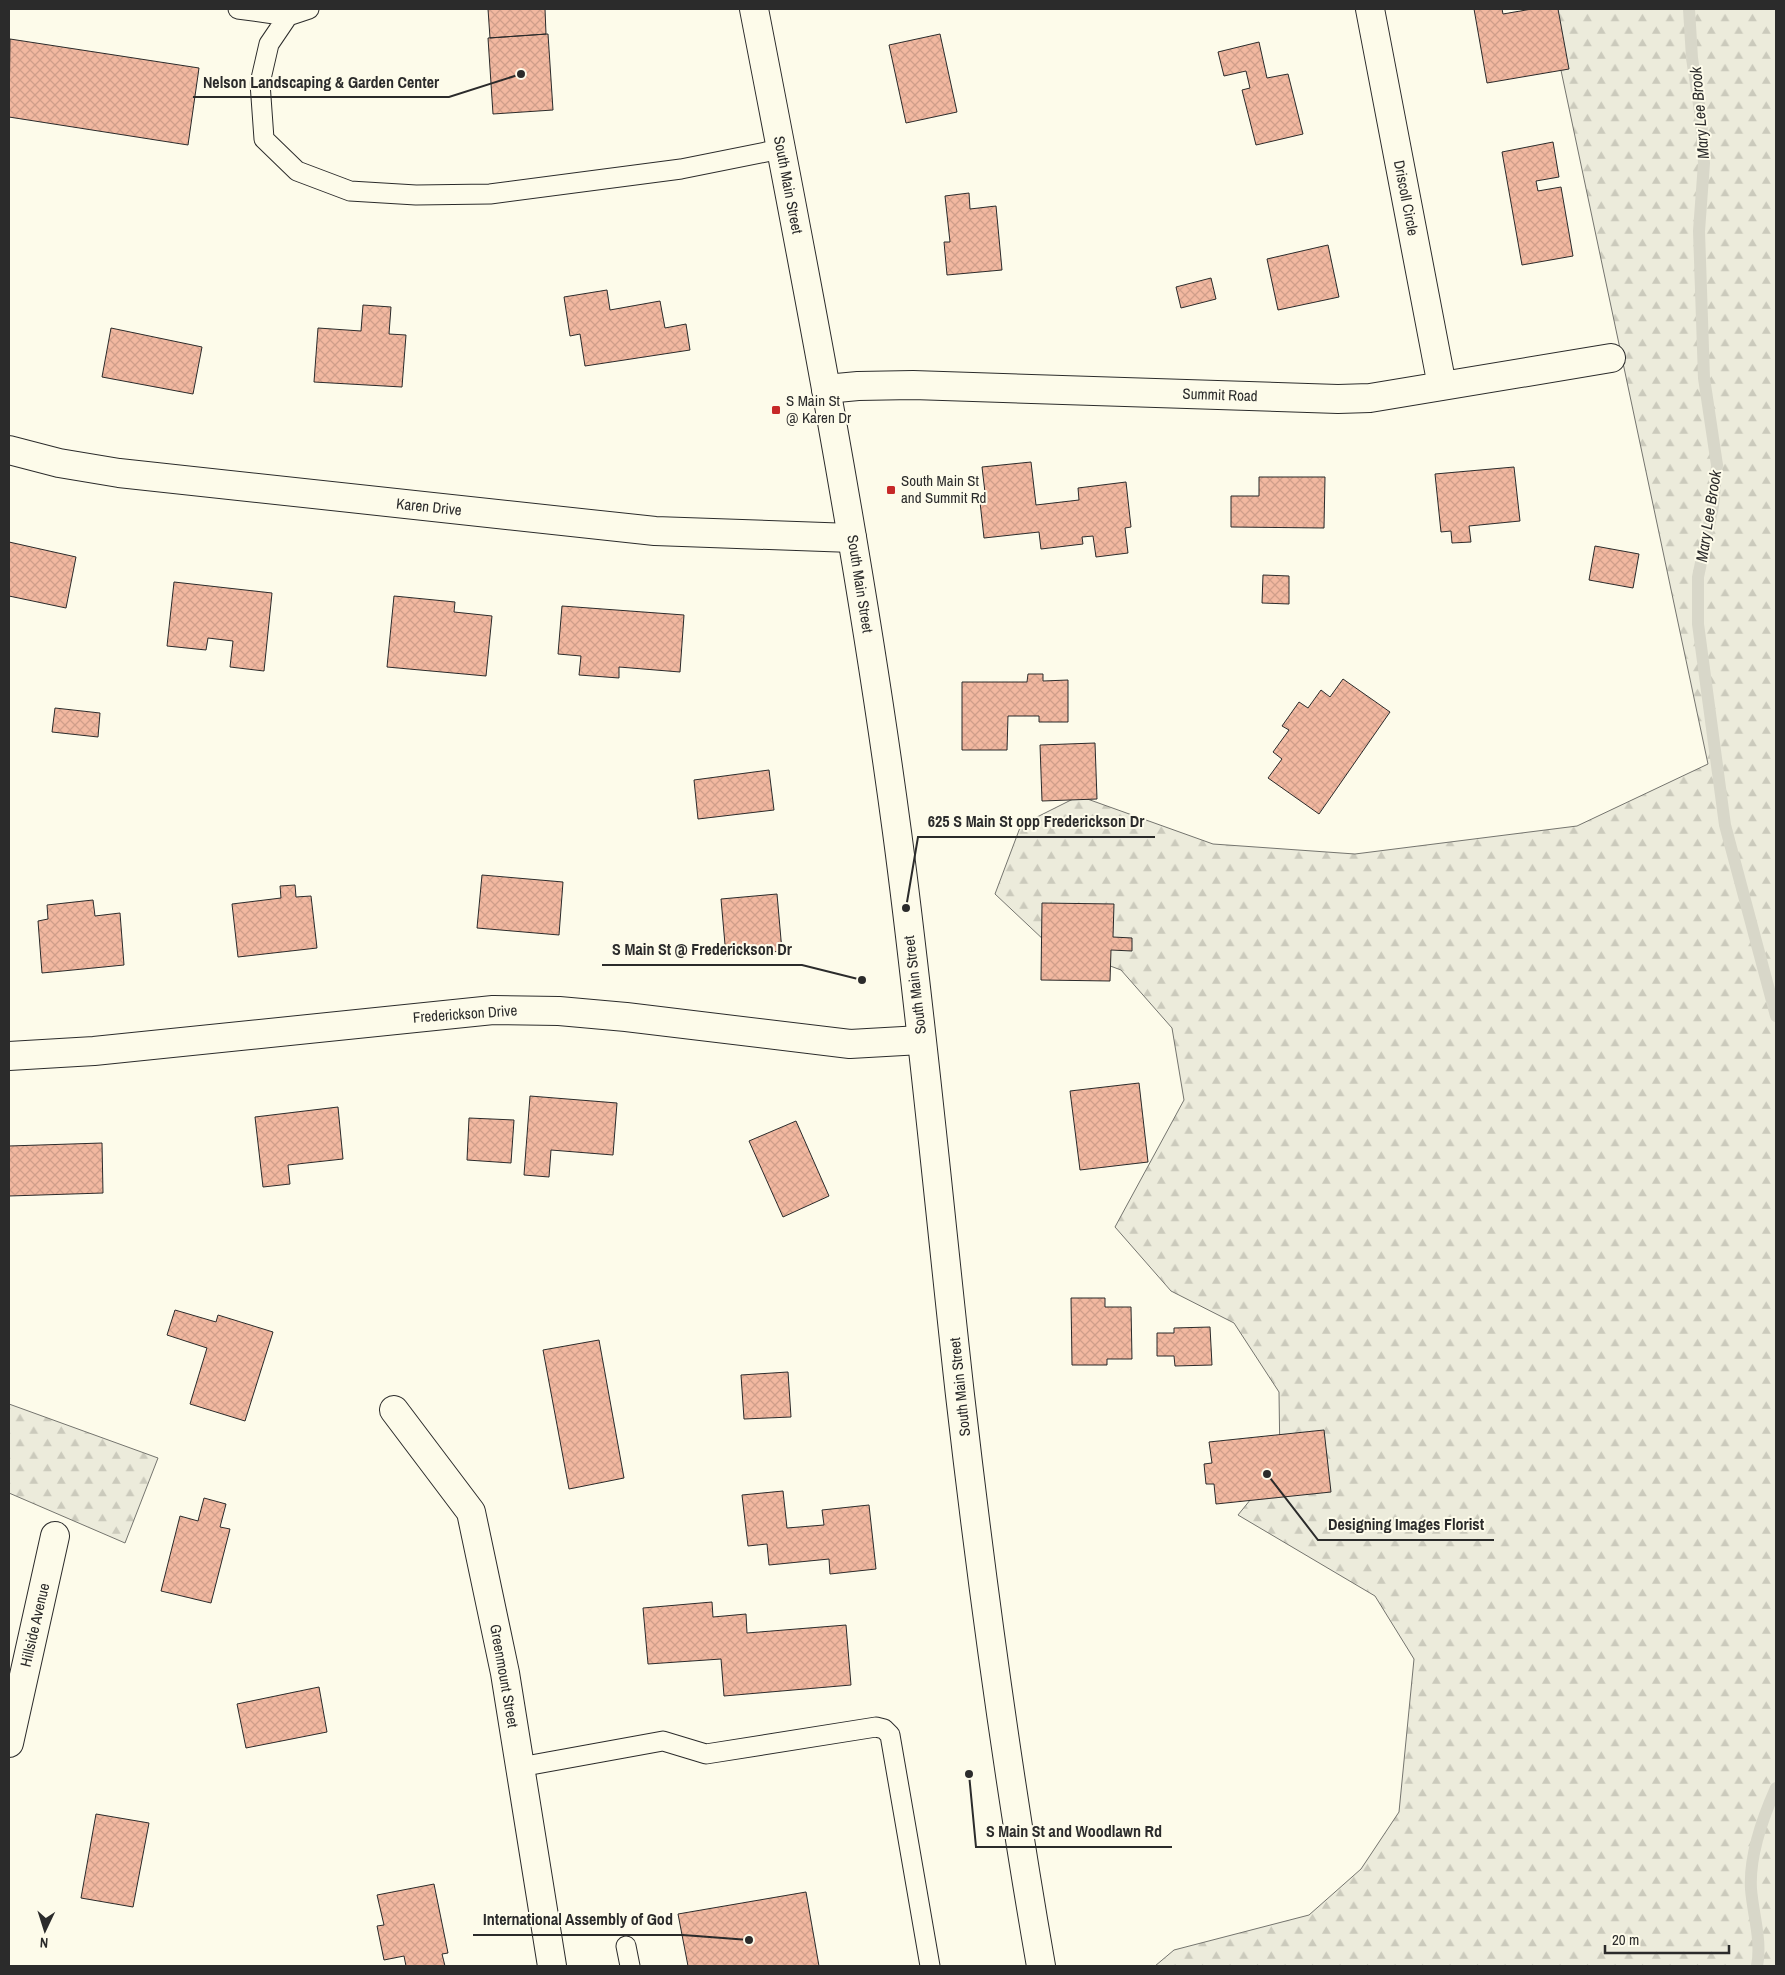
<svg xmlns="http://www.w3.org/2000/svg" width="1785" height="1975" font-family="'Archivo Narrow',sans-serif">
<style>
.forest{fill:url(#forest-firs);stroke:#74746e}
.lines{fill:none;stroke-linecap:round;stroke-linejoin:round}
.stream{stroke:#d8d7c9;stroke-width:12}
.building{fill:url(#building-cross-hatch);stroke:#2b2b2b}
.service-casing{stroke:#2b2b2b;stroke-width:21}
.minor-casing{stroke:#2b2b2b;stroke-width:30}
.primary-casing{stroke:#2b2b2b;stroke-width:30}
.service{stroke:#fdfbea;stroke-width:19}
.minor{stroke:#fdfbea;stroke-width:28}
.primary{stroke:#fdfbea;stroke-width:28}
.poi-dot{fill:#c62828;stroke:#fdfbea;stroke-width:2}
.labels{text-anchor:middle;stroke-width:4;stroke-linejoin:round;paint-order:stroke}
.street-label{font-size:15px;fill:#2b2b2b;stroke:#fdfbea}
.poi-label{font-size:15px;fill:#2b2b2b;stroke:#fdfbea;text-anchor:start}
.water-label{font-size:16px;font-style:italic;fill:#2b2b2b;stroke:#fdfbea}
.leader{fill:none;stroke:#2b2b2b;stroke-width:2}
.callout-dot{fill:#2b2b2b;stroke:#fdfbea;stroke-width:2}
.callout-label{font-size:16px;text-anchor:middle;font-weight:bold;fill:#2b2b2b;stroke:#fdfbea;stroke-width:4;stroke-linejoin:round;paint-order:stroke}
</style>
<defs>
<pattern id="forest-firs" width="22" height="20" patternUnits="userSpaceOnUse" patternTransform="scale(1.25)"><rect width="22" height="20" fill="#ecebdb"/><path d="M5 1l3.5 6h-7zM16 11l3.5 6h-7z" fill="#cbcabc"/></pattern>
<pattern id="building-cross-hatch" width="8" height="8" patternUnits="userSpaceOnUse" patternTransform="scale(1.25)"><rect width="8" height="8" fill="#f2b8a0"/><path d="M0 0l8 8M0 8l8-8" fill="none" stroke="#d09e8a"/></pattern>
</defs>
<rect width="100%" height="100%" fill="#fdfbea"/>
<path class="forest" d="M1548 9H1776V1966H1155L1174 1950 1309 1915 1361 1869 1399 1812 1414 1659 1375 1596 1238 1515 1280 1463 1279 1392 1234 1323 1171 1291 1115 1227 1184 1100 1172 1028 1121 970 1046 942 995 894 1021 825 1079 796 1213 844 1355 854 1577 826 1708 764Z
M9 1404 158 1458 125 1543 9 1493Z"/>
<g class="lines">
<path class="stream" d="M1689 9 1692 58 1701 118 1704 163 1699 231 1704 378 1717 465 1713 506 1698 577V624L1725 825 1776 1016
M1757 1966C1762 1940 1753 1915 1751 1889 1749 1856 1763 1817 1776 1788"/>
</g>
<path class="building" d="M488 9H545L546 34 490 38Z
M1474 9H1502L1503 14 1532 9H1558L1569 69 1487 83Z
M548 34 553 110 493 114 488 38Z
M940 34 957 112 906 123 889 45Z
M10 39 199 68 188 145 9 117Z
M1259 42 1267 78 1288 74 1303 134 1256 145 1242 90 1250 88 1246 71 1224 76 1218 52Z
M1553 142 1559 177 1536 181 1538 191 1561 187 1573 256 1522 265 1502 152Z
M969 193 970 209 996 206 1002 270 947 275 944 242H950L945 196Z
M1328 245 1339 297 1278 310 1267 259Z
M1211 278 1216 299 1181 308 1176 287Z
M607 290 610 310 660 301 665 328 686 324 690 350 585 366 580 334 570 336 564 297Z
M363 305 391 307 389 334 406 335 402 387 314 382 318 328 361 331Z
M111 328 202 347 193 394 102 377Z
M1031 462 1036 505 1079 500 1078 488 1126 482 1131 527 1125 528 1128 553 1096 557 1093 536 1082 537 1083 544 1041 549 1039 532 984 538 980 502 986 501 982 467Z
M1514 467 1520 521 1469 526 1471 542 1452 543 1451 531 1441 532 1435 474Z
M1259 477H1325L1324 528 1231 527V496H1259Z
M9 542 76 557 66 608 9 596Z
M1595 546 1639 554 1633 588 1589 580Z
M1263 575 1289 576V604L1262 603Z
M174 582 272 593 264 671 230 667 233 641 208 638 206 650 167 646Z
M394 596 455 602 454 612 492 616 486 676 387 667Z
M562 606 684 615 680 672 619 667V678L579 675 581 656 558 654Z
M1028 674H1043V681L1068 680V722H1039V716H1008L1007 750H962V682H1027Z
M1343 679 1390 712 1319 814 1268 778 1282 759 1273 752 1289 730 1282 726 1299 702 1308 708 1321 690 1330 697Z
M55 708 100 713 98 737 52 732Z
M1095 743 1097 799 1042 801 1040 745Z
M769 770 774 810 698 819 694 780Z
M482 875 563 882 559 935 477 928Z
M295 885 296 897 311 896 317 948 238 957 232 904 281 898 280 886Z
M777 894 782 951 726 956 721 899Z
M93 900 95 916 120 913 124 965 42 973 38 921 48 919 47 905Z
M1042 903 1114 904 1113 937 1132 938V951L1111 950 1110 981 1041 980Z
M1139 1083 1148 1162 1080 1170 1070 1091Z
M530 1096 617 1103 613 1155 551 1150 549 1177 524 1175Z
M338 1107 343 1159 288 1165 290 1184 263 1187 255 1117Z
M469 1118 514 1120 511 1163 467 1160Z
M796 1121 829 1196 783 1217 749 1141Z
M102 1143 103 1193 9 1196V1146Z
M1071 1298H1105V1307H1131L1132 1359H1107V1365H1072Z
M175 1310 216 1322 218 1315 273 1332 245 1421 190 1404 207 1348 167 1335Z
M1210 1327 1212 1365 1175 1366 1174 1356H1157V1333H1174V1328Z
M599 1340 624 1478 569 1489 543 1350Z
M788 1372 791 1417 744 1419 741 1375Z
M1324 1430 1331 1492 1216 1504 1214 1484H1206L1204 1464 1212 1463 1209 1442Z
M783 1491 787 1528 824 1525 822 1510 869 1505 876 1569 830 1574 829 1559 769 1565 767 1544 748 1546 742 1495Z
M204 1498 226 1504 220 1527 230 1529 211 1603 161 1591 180 1516 198 1521Z
M712 1602 713 1617 746 1614 747 1633 846 1625 851 1685 724 1696 721 1659 648 1664 643 1608Z
M319 1687 327 1732 246 1748 237 1704Z
M96 1814 149 1823 133 1907 81 1898Z
M434 1884 448 1953 442 1954 445 1966H406L404 1956 384 1960 377 1926 384 1925 377 1895Z
M806 1892 819 1966H688L678 1914Z"/>
<g class="lines">
<defs>
<path id="service" d="M238 9 288 16 309 9
M288 16 269 44 260 83 264 139 297 171 350 191 416 195 490 194 681 169 781 149
M520 1767 663 1741 706 1754 876 1727 884 1729 890 1735 930 1966
M626 1946 630 1966"/>
<path id="minor" d="M1370 9 1442 386
M826 389 858 386 913 385 1338 399 1370 398 1611 358
M9 450 59 463 119 473 655 531 852 538
M9 1056 94 1051 493 1010 559 1011 626 1017 850 1044 921 1040
M394 1410 471 1512 505 1673 552 1966
M9 1743 55 1536"/>
<path id="primary" d="M754 9C807 282 860 556 897 832 922 1019 939 1207 960 1395 982 1586 1008 1777 1041 1966"/>
</defs>
<use href="#service" class="service-casing"/>
<use href="#minor" class="minor-casing"/>
<use href="#primary" class="primary-casing"/>
<use href="#service" class="service"/>
<use href="#minor" class="minor"/>
<use href="#primary" class="primary"/>
</g>
<g class="poi-dot">
<rect x="771" y="405" width="10" height="10" rx="2.5"/>
<rect x="886" y="485" width="10" height="10" rx="2.5"/>
</g>
<g class="labels">
<g class="street-label">
<text transform="translate(788 185) rotate(79)" y="5">South Main Street</text>
<text transform="translate(1406 198) rotate(79)" y="5">Driscoll Circle</text>
<text transform="translate(1220 395) rotate(2)" y="5">Summit Road</text>
<text transform="translate(429 507) rotate(6)" y="5">Karen Drive</text>
<text transform="translate(860 584) rotate(81)" y="5">South Main Street</text>
<text transform="translate(915 985) rotate(-97)" y="5">South Main Street</text>
<text transform="translate(465 1014) rotate(-4)" y="5">Frederickson Drive</text>
<text transform="translate(960 1387) rotate(-96)" y="5">South Main Street</text>
<text transform="translate(35 1625) rotate(-77)" y="5">Hillside Avenue</text>
<text transform="translate(504 1676) rotate(80)" y="5">Greenmount Street</text>
</g>
<g class="poi-label">
<text x="786" y="406">S Main St<tspan x="786" dy="17">@ Karen Dr</tspan></text>
<text x="901" y="486">South Main St<tspan x="901" dy="17">and Summit Rd</tspan></text>
</g>
<g class="water-label">
<text transform="translate(1699 113) rotate(-95)" y="6">Mary Lee Brook</text>
<text transform="translate(1708 516) rotate(-81)" y="6">Mary Lee Brook</text>
</g>
</g>
<path class="leader" d="M521 74L449 97H193M906 908L918 837H1155M862 980L802 965H602M1267 1474L1318 1540H1494M969 1774L976 1847H1172M749 1940L683 1935H473"/>
<g class="callout-dot">
<circle cx="521" cy="74" r="5"/>
<circle cx="906" cy="908" r="5"/>
<circle cx="862" cy="980" r="5"/>
<circle cx="1267" cy="1474" r="5"/>
<circle cx="969" cy="1774" r="5"/>
<circle cx="749" cy="1940" r="5"/>
</g>
<g class="callout-label">
<text x="321" y="88">Nelson Landscaping &amp; Garden Center</text>
<text x="1036" y="827">625 S Main St opp Frederickson Dr</text>
<text x="702" y="955">S Main St @ Frederickson Dr</text>
<text x="1406" y="1530">Designing Images Florist</text>
<text x="1074" y="1837">S Main St and Woodlawn Rd</text>
<text x="578" y="1925">International Assembly of God</text>
</g>
<rect width="1785" height="1975" fill="none" stroke="#2b2b2b" stroke-width="20"/>
<g transform="translate(45 1930) rotate(184)" stroke="#fdfbea" stroke-width="4" paint-order="stroke">
<path d="M0-4L9 19L0 12L-9 19Z" fill="#2b2b2b"/>
<text y="-8" font-size="14" font-weight="bold" text-anchor="middle" fill="#2b2b2b">N</text>
</g>
<path d="M1605 1945v8h124v-8" fill="none" stroke="#2b2b2b" stroke-width="2.5"/>
<text x="1612" y="1945" font-size="15" fill="#2b2b2b" stroke="#fdfbea" stroke-width="4" paint-order="stroke">20 m</text>
</svg>
